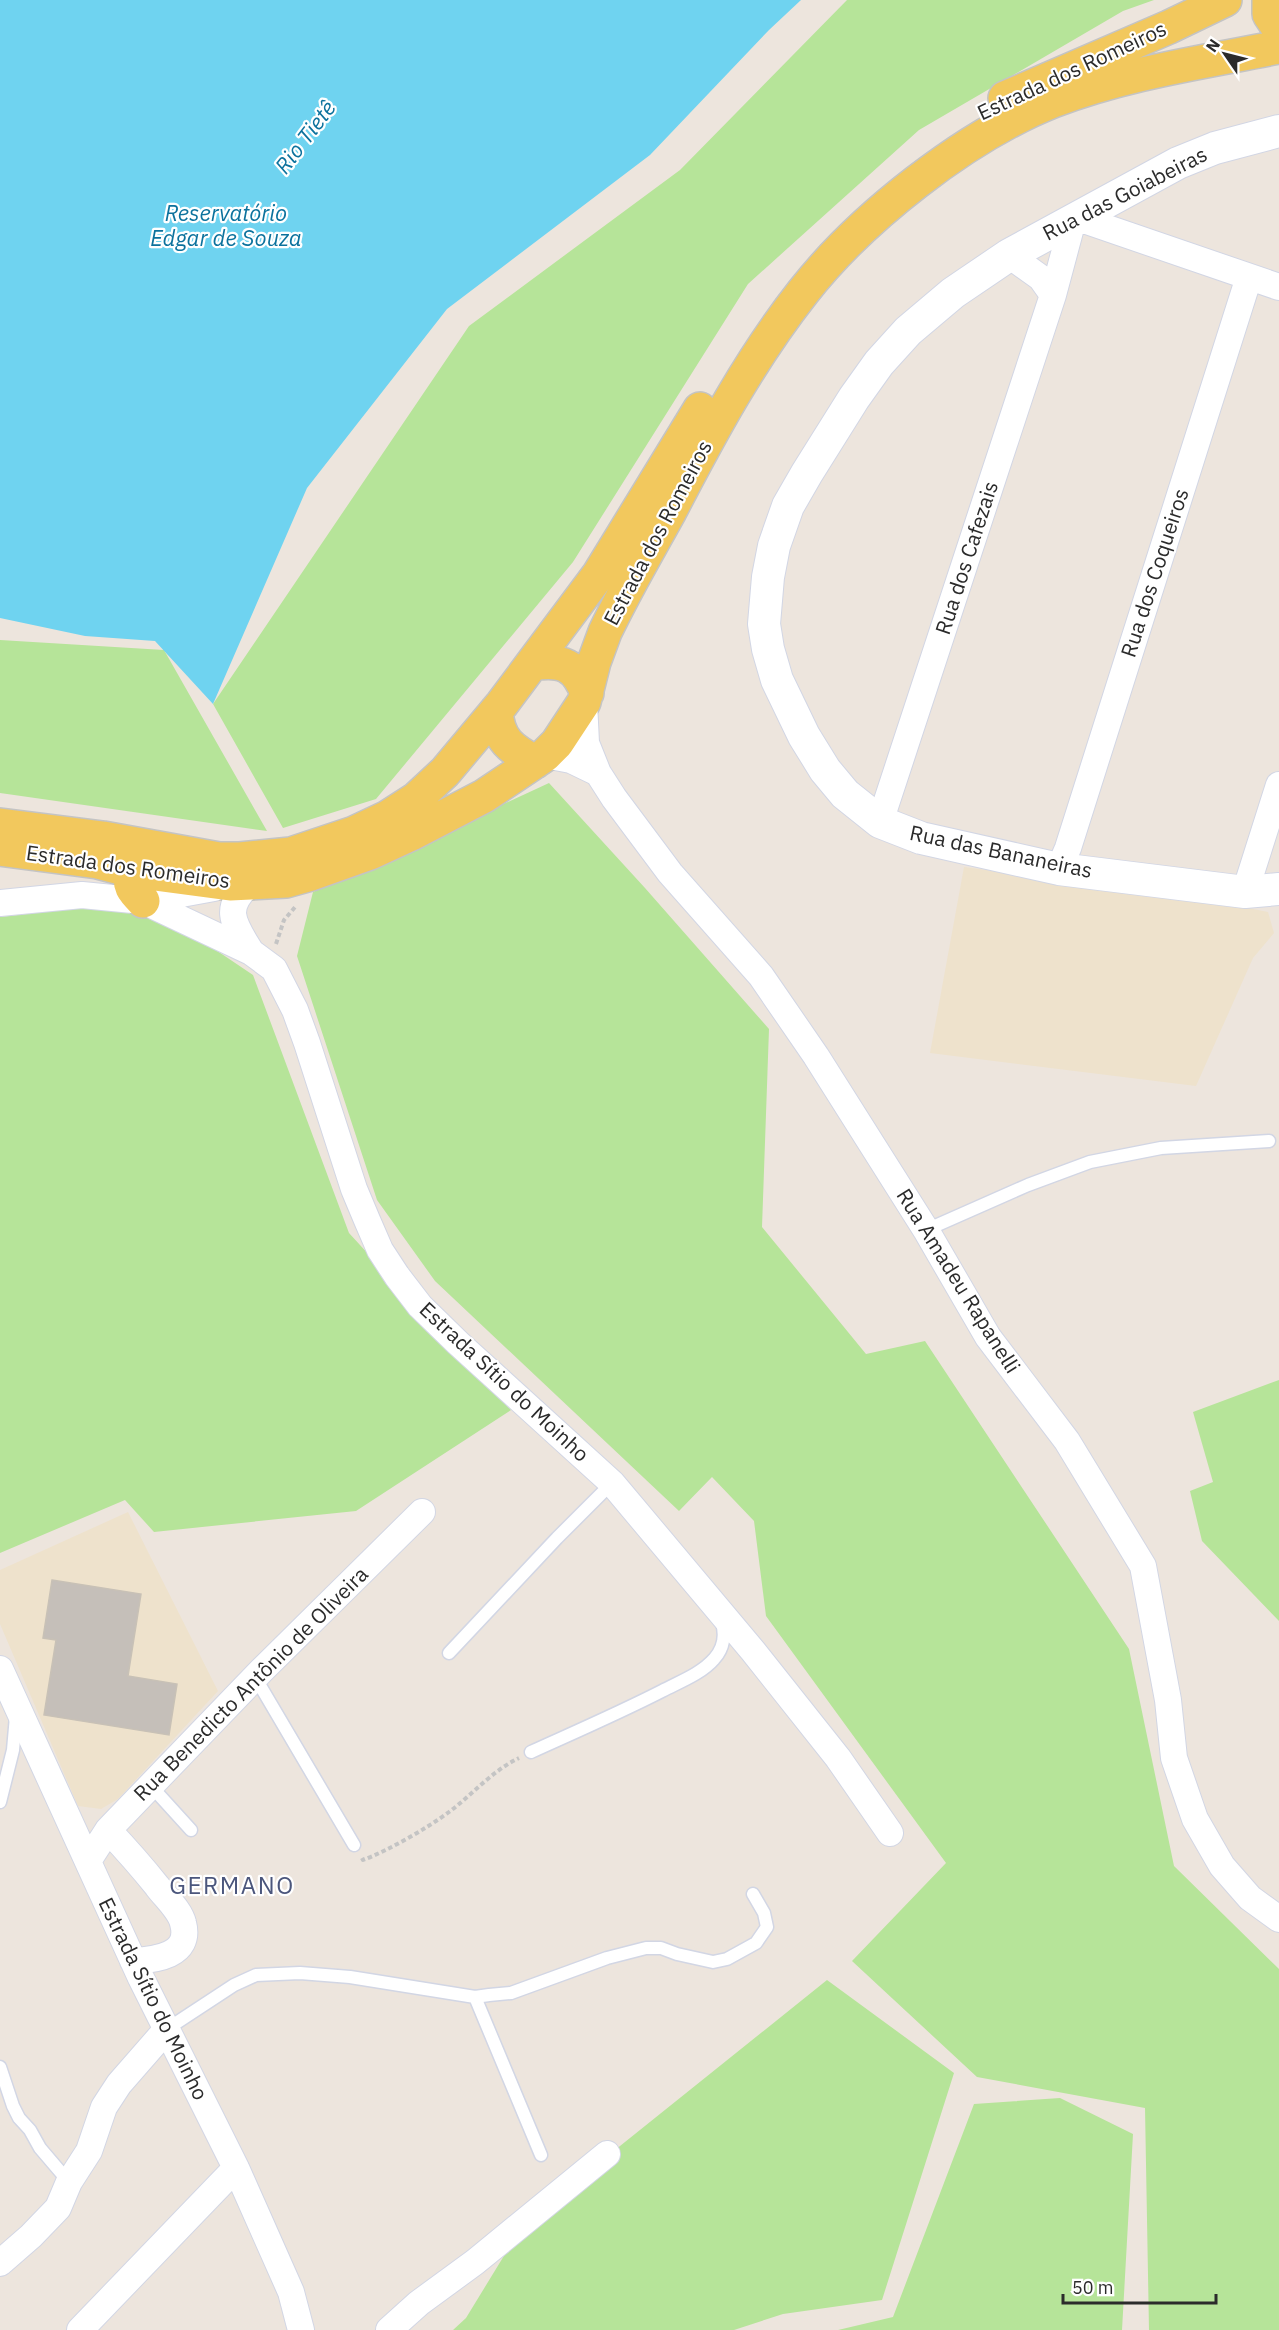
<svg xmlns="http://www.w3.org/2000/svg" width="1279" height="2330" font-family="'IBM Plex Sans',sans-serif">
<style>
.education{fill:#eee2cc}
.green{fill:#b6e499}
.water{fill:#6fd3f0}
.building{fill:#c5bfb9;stroke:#c8c1b6;stroke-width:1.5}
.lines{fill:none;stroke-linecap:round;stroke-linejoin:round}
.service-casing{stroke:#d2d6e4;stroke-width:15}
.minor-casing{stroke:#d2d6e4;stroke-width:28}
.tertiary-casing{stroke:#d2d6e4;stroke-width:34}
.primary-casing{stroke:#c4c4c4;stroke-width:36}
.path{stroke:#c4c4c4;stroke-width:4;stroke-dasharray:4.5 3;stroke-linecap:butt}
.service{stroke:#fff;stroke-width:12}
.minor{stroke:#fff;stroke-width:26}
.tertiary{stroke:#fff;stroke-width:32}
.primary{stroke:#f2c85d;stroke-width:33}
.labels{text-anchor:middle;stroke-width:4.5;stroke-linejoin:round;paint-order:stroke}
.street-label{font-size:21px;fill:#2b2b2b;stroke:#fff}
.water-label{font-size:22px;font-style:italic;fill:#0c729d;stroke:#fff}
.quarter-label{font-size:24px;letter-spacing:1.5px;fill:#4b567c;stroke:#fff}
</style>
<rect width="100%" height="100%" fill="#ede5dd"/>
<path class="education" d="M964 867 1214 901 1268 912 1274 933 1253 958 1196 1086 930 1053Z
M128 1512 218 1691 118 1799 101 1809 78 1806 0 1624V1570Z"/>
<path class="green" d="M847 0H1154L1123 11 919 130 748 284 573 562 376 799 283 828 213 704 469 326 680 170Z
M0 640 164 650 267 831 0 793Z
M549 783 645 888 769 1029 762 1227 866 1354 925 1341 1129 1649 1174 1866 1279 1969V2330H1149L1145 2108 977 2077 852 1961 946 1863 766 1616 754 1521 712 1477 679 1511 435 1281 377 1200 297 956 313 892Z
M143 901 253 975 349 1233 511 1410 356 1511 154 1532 125 1500 0 1553V917Z
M1279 1380V1621L1202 1541 1190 1491 1213 1482 1193 1412Z
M827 1980 954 2073 882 2300 783 2314 734 2330H453L466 2318 524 2223Z
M1060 2098 1133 2134 1122 2330H838L893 2317 974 2104Z"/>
<path class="water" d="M0 0H801L769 30 650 155 447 309 307 488 213 704 155 641 85 636 0 618Z"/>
<path class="building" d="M52 1580 141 1594 128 1676 177 1684 169 1735 44 1715 56 1640 43 1638Z"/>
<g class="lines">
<defs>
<path id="service" d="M926 1230 1028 1185 1090 1162 1161 1148 1269 1141
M449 1653 557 1538 612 1483
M255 1677 354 1845
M531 1752C575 1732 619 1713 662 1691 679 1682 701 1674 714 1659 724 1648 726 1634 721 1620
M151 1786 191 1830
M0 1802 13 1750 16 1716
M475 1997 541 2155
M167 2029 234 1985 256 1975 300 1973 350 1977 475 1997 489 1995 511 1993 607 1958 646 1948H661L677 1954 713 1962 727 1959 756 1943 767 1927 764 1913 753 1894
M0 2067 13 2106 19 2118 30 2130 40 2148 69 2182"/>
<path id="minor" d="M1078 218 1279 287
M1009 255 1041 278 1053 295
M584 702 586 743 598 773 614 798 670 873 761 976 816 1056 926 1230 988 1337 1067 1441 1143 1566 1168 1700 1174 1758 1195 1819 1222 1866 1250 1898 1279 1919
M545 755 571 760 598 773
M880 822 1053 295 1073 220
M1059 869 1068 848 1249 277
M251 883C221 908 234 924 251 952
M1245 892 1279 785
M143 901 251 952 274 969 295 1010 307 1043 354 1189 367 1220 380 1250 397 1276 420 1306 458 1343 612 1483 753 1651 838 1758 890 1833
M0 903 82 895 143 901 214 888
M0 1669 141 1978 236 2168 291 2292 301 2330
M108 1830C125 1848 141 1866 157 1886 165 1897 180 1910 183 1923 192 1956 154 1960 133 1961
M88 1861 108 1830 261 1671 422 1512
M0 2263 31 2236 58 2208 69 2182 89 2151 104 2107 119 2084 167 2029
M80 2330 236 2168
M389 2330 419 2303 475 2262 607 2154"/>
<path id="tertiary" d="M1279 131 1215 148 1178 163 1009 255 953 293 908 331 879 363 854 398 807 473 788 506 774 546 768 577 764 624 768 649 777 680 804 736 825 770 845 794 880 822 921 838 1059 869 1245 892 1279 889"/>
<path id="primary" d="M1269 0V14L1279 29
M1005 98 1169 27 1225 0
M532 664C562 659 576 665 587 693
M496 711C498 740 511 749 535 762
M0 825 103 838 219 859H240L291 854 354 833 388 817 416 799 445 772 502 704 599 574 700 409
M0 849 98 862 132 871 230 884 286 881 311 874 370 853 411 834 484 796 545 755 557 743 584 702 594 662 605 632C625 590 648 551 670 511 709 436 750 359 803 292 861 218 965 136 1053 101 1125 73 1204 62 1279 47
M143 901C133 891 127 885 132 871L148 865"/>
</defs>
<use href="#service" class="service-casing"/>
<use href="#minor" class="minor-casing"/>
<use href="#tertiary" class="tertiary-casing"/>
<use href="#primary" class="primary-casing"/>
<path class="path" d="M276 944 284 920 296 906
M362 1858 363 1860C389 1850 426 1829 449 1812 473 1794 492 1771 519 1758"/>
<use href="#service" class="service"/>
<use href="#minor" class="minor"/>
<use href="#tertiary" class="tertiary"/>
<use href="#primary" class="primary"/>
</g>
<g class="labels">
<g class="street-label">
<text transform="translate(1072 71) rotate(-25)" y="7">Estrada dos Romeiros</text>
<text transform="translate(1125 194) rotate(-27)" y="7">Rua das Goiabeiras</text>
<text transform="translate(658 533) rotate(-62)" y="7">Estrada dos Romeiros</text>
<text transform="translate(967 558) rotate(-72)" y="7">Rua dos Cafezais</text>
<text transform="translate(1155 573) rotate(-72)" y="7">Rua dos Coqueiros</text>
<text transform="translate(1001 852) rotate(12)" y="7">Rua das Bananeiras</text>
<text transform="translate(128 867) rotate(8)" y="7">Estrada dos Romeiros</text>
<text transform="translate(958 1281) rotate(58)" y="7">Rua Amadeu Rapanelli</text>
<text transform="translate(504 1382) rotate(43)" y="7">Estrada Sítio do Moinho</text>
<text transform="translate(251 1684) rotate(-45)" y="7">Rua Benedicto Antônio de Oliveira</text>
<text transform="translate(153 1999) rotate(64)" y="7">Estrada Sítio do Moinho</text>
</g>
<g class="water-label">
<text transform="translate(305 137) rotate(-53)" y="8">Rio Tietê</text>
<text x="226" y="221">Reservatório<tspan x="226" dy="25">Edgar de Souza</tspan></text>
</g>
<g class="quarter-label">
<text x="232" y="1894">GERMANO</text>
</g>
</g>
<g transform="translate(1225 54) rotate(305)" stroke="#ffffff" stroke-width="4.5" paint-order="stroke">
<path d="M0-4.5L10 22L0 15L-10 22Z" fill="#2b2b2b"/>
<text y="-9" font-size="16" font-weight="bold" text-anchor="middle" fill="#2b2b2b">N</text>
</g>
<path d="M1063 2294v9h153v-9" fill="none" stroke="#2b2b2b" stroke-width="3"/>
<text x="1072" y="2294" font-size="18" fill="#2b2b2b" stroke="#ffffff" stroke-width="4.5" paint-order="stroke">50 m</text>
</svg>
